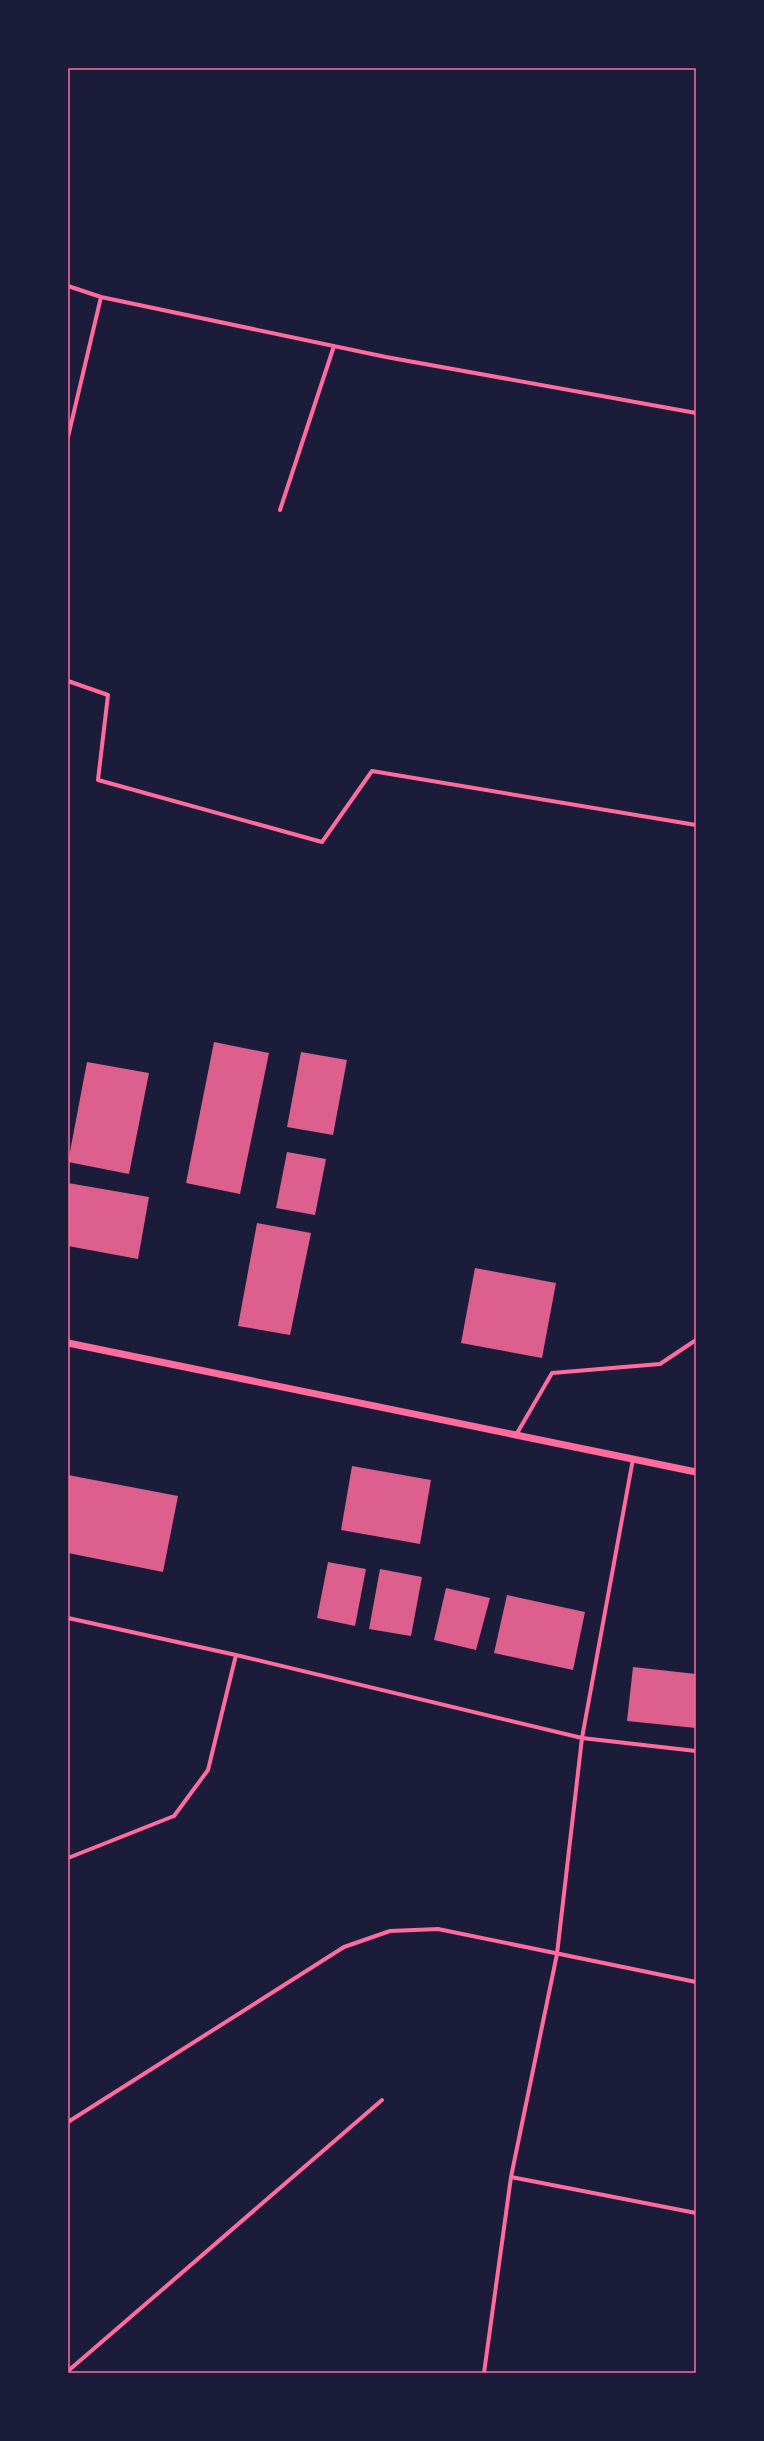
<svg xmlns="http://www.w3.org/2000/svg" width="764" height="2441" font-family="'IBM Plex Serif',serif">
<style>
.building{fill:#dd5f8e}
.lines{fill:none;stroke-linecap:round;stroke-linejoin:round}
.minor{stroke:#ff6b9d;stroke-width:4}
.tertiary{stroke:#ff6b9d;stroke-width:7}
.neatline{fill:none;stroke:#ff6b9d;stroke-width:1.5}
</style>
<rect width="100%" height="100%" fill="#1b1b3a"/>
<path class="building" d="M214 1042 269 1053 240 1194 186 1183Z
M301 1052 347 1060 333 1135 287 1127Z
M87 1062 149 1073 129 1174 68 1162Z
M287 1152 326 1159 315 1215 276 1208Z
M68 1183 149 1197 138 1259 68 1246Z
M257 1223 311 1233 290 1335 238 1326Z
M475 1268 556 1283 542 1358 461 1343Z
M352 1466 431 1480 420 1544 341 1530Z
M68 1475 178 1496 163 1572 68 1553Z
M328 1562 366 1569 355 1626 317 1618Z
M380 1569 422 1577 411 1636 369 1629Z
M446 1588 490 1598 476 1650 434 1640Z
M507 1595 585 1612 573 1670 494 1653Z
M633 1667 696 1674V1728L627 1721Z"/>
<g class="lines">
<path class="minor" d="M68 286 101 297 386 357 696 413
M68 437 101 297
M280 510 334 346
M68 681 108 695 98 780 322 842 372 771 696 825
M516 1435 552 1373 660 1364 696 1340
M68 1618 236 1655 582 1738 696 1751
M68 1858 174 1816 208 1770 236 1655
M68 2122 344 1947 390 1931 438 1929 696 1982
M511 2177 696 2213
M68 2371 382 2100
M484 2373 511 2177 557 1954 582 1738 633 1459"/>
<path class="tertiary" d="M68 1343 696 1472"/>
</g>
<rect width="764" height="2441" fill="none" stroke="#1b1b3a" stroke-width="138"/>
<rect x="69" y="69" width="626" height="2303" class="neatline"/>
</svg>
